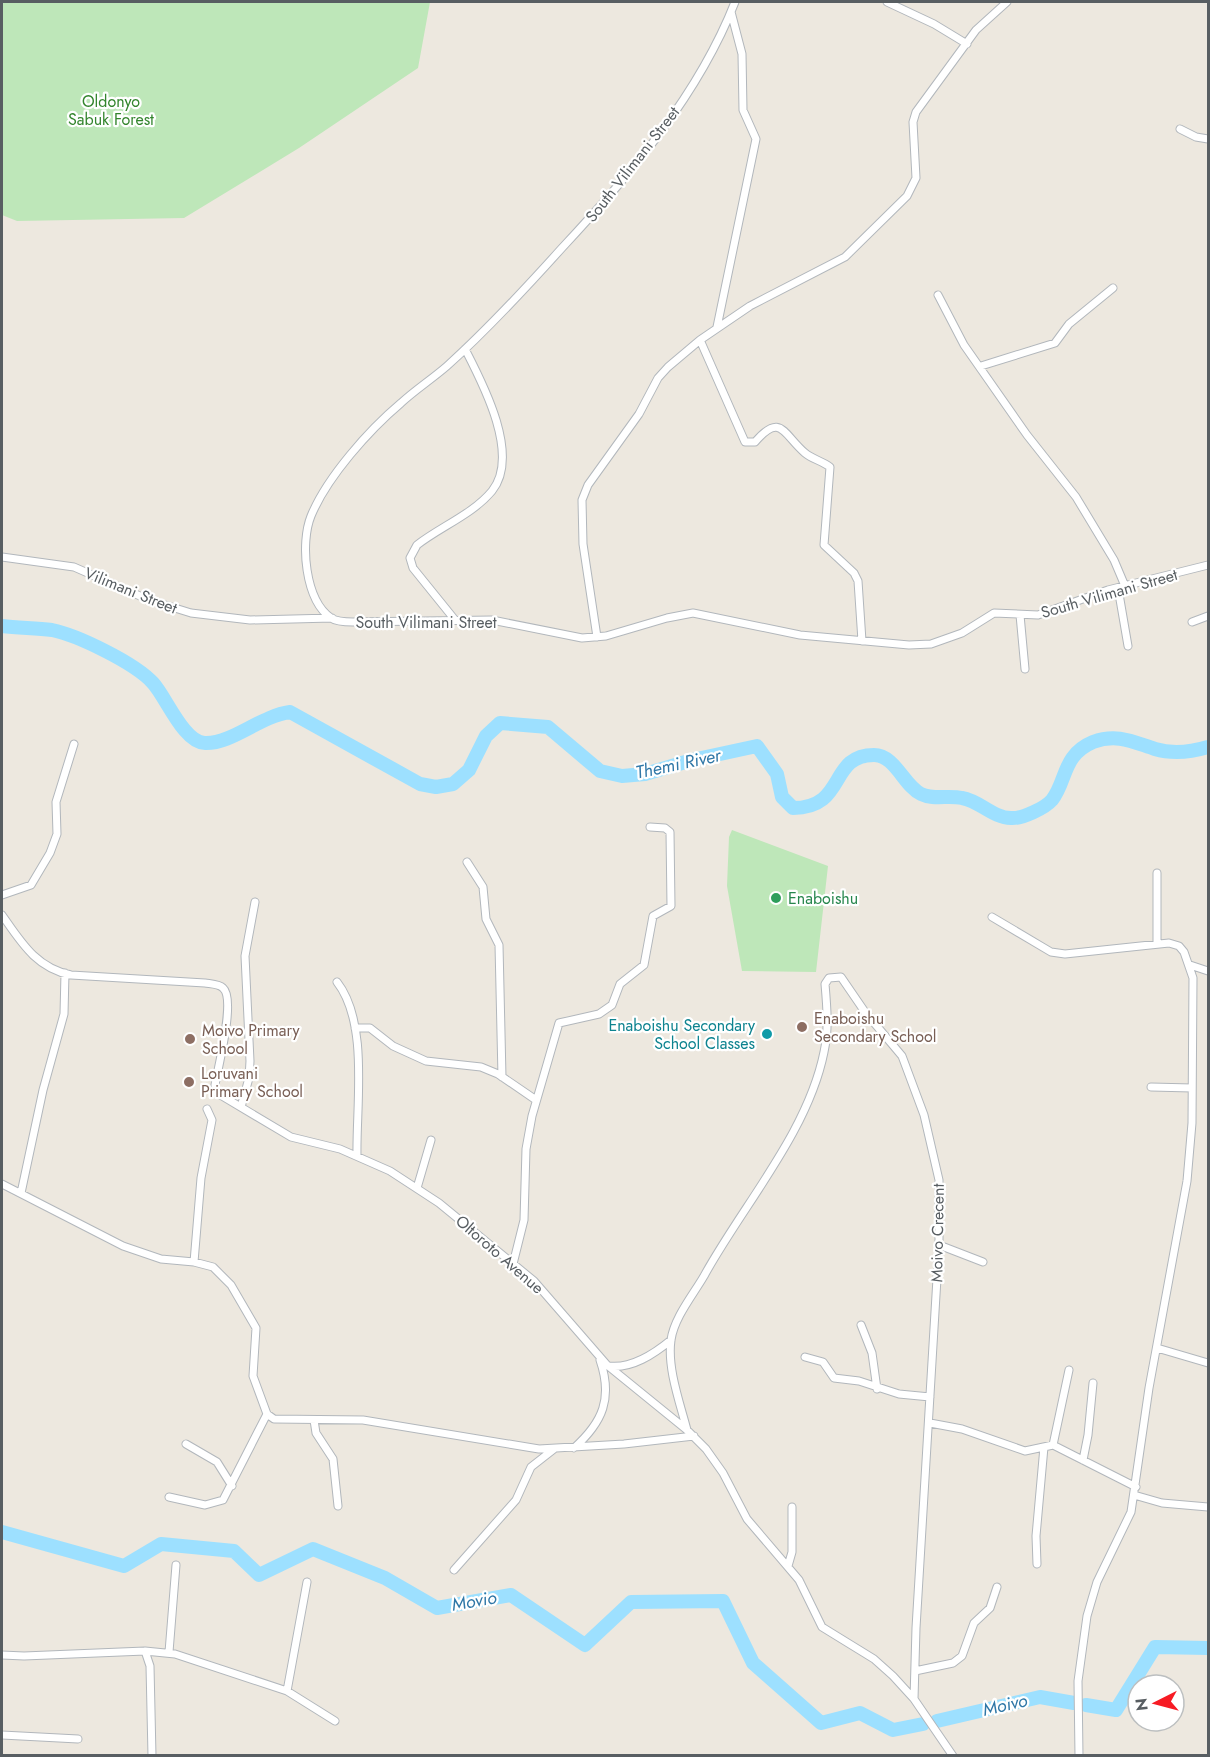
<svg xmlns="http://www.w3.org/2000/svg" width="1210" height="1757" font-family="Jost,sans-serif">
<style>
.green{fill:#bee7b9}
.lines{fill:none;stroke-linecap:round;stroke-linejoin:round}
.river{stroke:#9de0ff;stroke-width:14}
.street-casing{stroke:#b2b7bc;stroke-width:9}
.street{stroke:#fff;stroke-width:7}
.leisure-dot{fill:#2e9e5b;stroke:#fff;stroke-width:2}
.education-dot{fill:#8d6e63;stroke:#fff;stroke-width:2}
.culture-dot{fill:#0f9aa8;stroke:#fff;stroke-width:2}
.labels{text-anchor:middle;stroke-width:4.5;stroke-linejoin:round;paint-order:stroke}
.park-label{font-size:16px;fill:#33852d;stroke:#fff}
.street-label{font-size:16px;fill:#585e62;stroke:#fff}
.leisure-label{font-size:16px;fill:#27864d;stroke:#fff;text-anchor:start}
.education-label{font-size:16px;fill:#785e54;stroke:#fff;text-anchor:start}
.culture-label{font-size:16px;fill:#0d838f;stroke:#fff;text-anchor:end}
.water-label{font-size:18px;font-style:italic;fill:#2f77a7;stroke:#fff}
</style>
<rect width="100%" height="100%" fill="#ede8df"/>
<path class="green" d="M2 2H430L418 68 299 148 184 218 17 221 2 215Z
M732 830 828 866 816 972 742 971 727 886 729 837Z"/>
<g class="lines">
<path class="river" d="M2 626C18 628 35 628 52 630 77 635 135 663 153 683 166 697 184 743 205 743 232 744 260 716 290 712L420 784 436 787 453 784 469 770 486 736 500 723 548 727 600 771 622 776 645 774 692 760 757 746 777 774 782 797 793 808C847 808 828 755 874 755 895 755 904 786 921 794 933 800 949 795 962 798 980 801 993 818 1011 818 1022 819 1045 808 1052 800 1067 781 1062 755 1093 742 1117 733 1133 742 1155 749 1172 754 1191 752 1208 747
M2 1532 124 1566 161 1544 234 1551 259 1575 313 1549 385 1578 437 1608 511 1595 585 1645 631 1602 723 1601 753 1663 821 1723 860 1713 893 1730 923 1724
M1086 1705 1116 1710 1155 1647 1208 1648
M937 1721 1040 1697 1074 1703"/>
<defs>
<path id="street" d="M735 2C698 96 630 175 561 249 525 289 487 330 447 366 432 379 415 390 401 403 369 430 327 477 311 516 300 543 305 600 331 618 337 622 346 622 353 622L492 620 582 638 606 636 667 618 693 613 800 635 909 645 931 644 962 633 994 613 1038 615 1108 590 1208 565
M887 2 934 24 967 44
M1180 129 1196 137 1208 139
M938 295 964 345 1027 435 1076 497 1114 560 1125 586
M717 327 756 139 743 110 742 54 731 12
M700 340 745 442H755C781 412 783 434 805 453 812 459 822 461 830 467L824 545 854 573 858 581 862 641
M981 366 1055 343 1069 324 1113 288
M2 557 74 567 149 600 191 613 250 620 332 618
M1118 588 1128 646
M1020 615 1025 669
M455 620 413 568 410 558 417 545C440 527 473 514 492 491 521 455 482 382 465 349
M1192 622 1208 616
M597 637 583 544 582 500 588 485 639 414 658 378 668 367 700 340 750 306 845 257 907 196 916 178 913 122 916 112 976 30 1007 2
M467 862 483 887 486 919 499 945 502 1077
M2 895 31 885 50 853 57 834 56 802 74 744
M2 915C21 942 36 968 71 975L205 983C211 984 219 984 223 988 236 999 218 1067 215 1085L217 1093 291 1137 340 1149 390 1171 439 1203 534 1281 607 1365 687 1430 706 1449 723 1473 747 1519 799 1580 822 1627 874 1659 893 1676 914 1699 953 1756
M992 917 1051 952 1065 954 1169 943 1179 946 1184 952 1193 978 1192 1123 1187 1181 1149 1388 1131 1512 1097 1582 1087 1616 1078 1681 1079 1756
M1157 943V873
M1190 965 1208 971
M337 982C369 1023 356 1105 357 1155
M355 1028H370L393 1046 426 1061 481 1067 498 1074 536 1100
M1151 1087 1192 1088
M241 1107 249 1078 250 1061 245 956 255 902
M2 1184 123 1246 161 1259 194 1262 213 1267 231 1285 256 1328 253 1376 267 1414 274 1419 363 1420 539 1449 624 1444 694 1436
M417 1188 431 1140
M21 1193 43 1090 64 1014 65 973
M939 1245 983 1262
M194 1262 201 1178 212 1120 207 1109
M513 1264 524 1220 526 1149 532 1116 559 1023 599 1014 612 1005 620 984 644 965 653 916 671 906 670 832 665 828 650 827
M861 1325 872 1353 877 1389
M1157 1348 1208 1363
M805 1357 823 1362 834 1378 859 1381 899 1394 930 1397
M609 1366C632 1369 654 1354 671 1340
M314 1420 316 1433 333 1459 338 1506
M930 1423 962 1429 1025 1451 1053 1445 1136 1487
M687 1430C680 1403 667 1368 671 1340 674 1318 693 1295 704 1276 743 1205 808 1132 824 1052 829 1030 827 1007 825 984L829 978 841 977 865 1012 902 1056 924 1115 939 1180V1245L916 1628 914 1699
M186 1444 217 1462 232 1486
M1053 1445 1069 1370
M574 1448C603 1422 613 1398 600 1360
M1083 1460 1088 1435 1093 1383
M1134 1495 1162 1503 1208 1507
M169 1497 205 1505 223 1500 267 1414
M1037 1564 1036 1536 1044 1447
M788 1566 792 1552V1507
M454 1570 516 1500 531 1467 554 1449
M145 1651 175 1654 287 1691 335 1721
M169 1652 176 1565
M2 1655 24 1656 145 1651 150 1666 152 1756
M915 1671 953 1663 962 1656 974 1623 990 1608 997 1587
M287 1691 307 1582
M2 1735 78 1739"/>
</defs>
<use href="#street" class="street-casing"/>
<use href="#street" class="street"/>
</g>
<circle class="leisure-dot" cx="776" cy="898" r="6"/>
<g class="education-dot">
<circle cx="802" cy="1027" r="6"/>
<circle cx="190" cy="1039" r="6"/>
<circle cx="189" cy="1082" r="6"/>
</g>
<circle class="culture-dot" cx="767" cy="1034" r="6"/>
<g class="labels">
<g class="park-label">
<text x="111" y="107">Oldonyo<tspan x="111" dy="18">Sabuk Forest</tspan></text>
</g>
<g class="street-label">
<text transform="translate(632 164) rotate(-52)" y="6">South Vilimani Street</text>
<text transform="translate(131 590) rotate(22)" y="6">Vilimani Street</text>
<text transform="translate(1109 593) rotate(-16)" y="6">South Vilimani Street</text>
<text x="426" y="628">South Vilimani Street</text>
<text transform="translate(937 1233) rotate(-89)" y="6">Moivo Crecent</text>
<text transform="translate(500 1254) rotate(41)" y="6">Oltoroto Avenue</text>
</g>
<g class="leisure-label">
<text x="788" y="904">Enaboishu</text>
</g>
<g class="education-label">
<text x="814" y="1024">Enaboishu<tspan x="814" dy="18">Secondary School</tspan></text>
<text x="202" y="1036">Moivo Primary<tspan x="202" dy="18">School</tspan></text>
<text x="201" y="1079">Loruvani<tspan x="201" dy="18">Primary School</tspan></text>
</g>
<g class="culture-label">
<text x="755" y="1031">Enaboishu Secondary<tspan x="755" dy="18">School Classes</tspan></text>
</g>
<g class="water-label">
<text transform="translate(678 764) rotate(-12)" y="6">Themi River</text>
<text transform="translate(474 1601) rotate(-10)" y="6">Movio</text>
<text transform="translate(1005 1705) rotate(-13)" y="6">Moivo</text>
</g>
</g>
<rect width="1210" height="1757" fill="none" stroke="#585e62" stroke-width="6"/>
<g transform="translate(1156 1703) rotate(264)"><circle r="28" fill="#ffffff" stroke="#bcbfc0" stroke-width="1.5"/>
<path d="M0-4.5L10 22L0 15L-10 22Z" fill="#f71b24"/>
<text y="-9" font-size="16" font-weight="bold" text-anchor="middle" fill="#585e62">N</text>
</g>
</svg>
